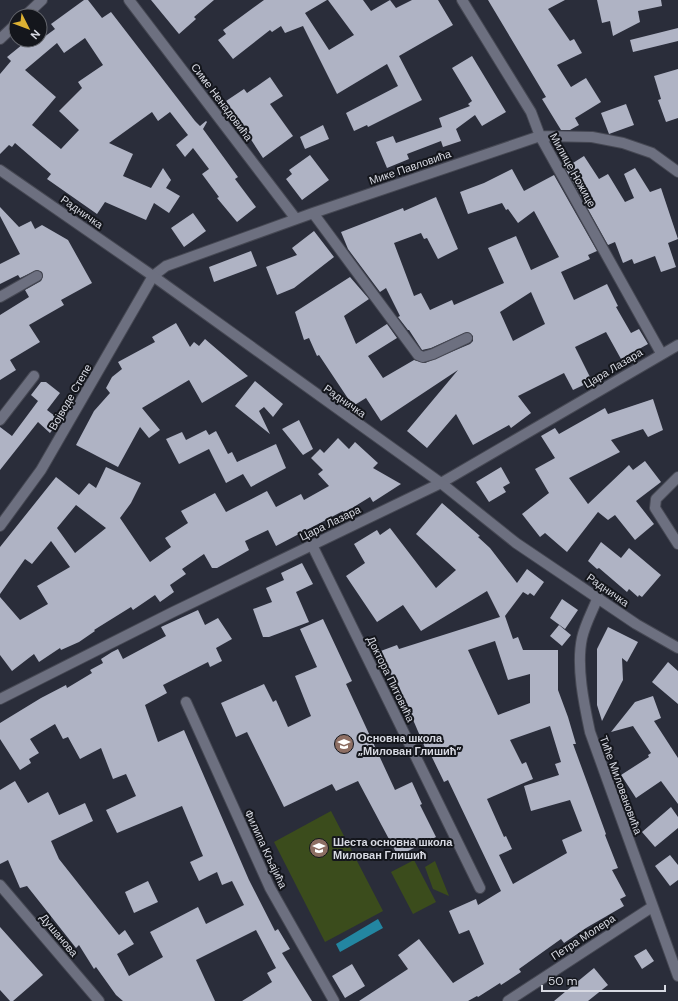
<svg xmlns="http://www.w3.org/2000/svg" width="678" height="1001" font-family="'DM Sans',sans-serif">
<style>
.green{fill:#3b4c1c}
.water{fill:#2386a1}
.building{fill:#afb3c4;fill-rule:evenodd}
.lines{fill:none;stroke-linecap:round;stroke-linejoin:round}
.minor-casing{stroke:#464853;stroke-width:12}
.tertiary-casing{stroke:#464853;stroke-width:12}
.minor{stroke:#6d7080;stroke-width:10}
.tertiary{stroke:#6d7080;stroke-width:10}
.labels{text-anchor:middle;stroke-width:4;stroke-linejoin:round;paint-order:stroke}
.street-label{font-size:11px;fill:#d7d9e2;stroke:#14161c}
.poi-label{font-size:11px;font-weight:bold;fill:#d7d9e2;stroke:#14161c;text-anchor:start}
</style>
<rect width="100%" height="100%" fill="#2a2d3a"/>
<path class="green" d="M331 811 383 911 325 942 274 842Z
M414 860 436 902 413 914 391 872Z
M435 861 449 896 433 889 425 867Z"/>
<path class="water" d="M378 919 383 928 340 952 336 944Z"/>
<path class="building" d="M84 0H88L102 18 111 12 195 121 200 126 206 121 207 122 203 129 238 177 235 179 256 207 237 222 217 198 219 197 202 174 209 169 193 148 185 157 176 145 188 135 170 112 158 121 152 112 109 143 133 154 123 176 151 188 163 168 171 180 166 188 180 196 169 213 154 203 146 220 105 202 97 214 47 179 51 174 15 143 12 147 9 145 0 154V74L11 61 7 57 28 40H40L55 29 51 24ZM85 38 103 65 78 82 82 88 59 111 79 130 61 149 32 125 56 97 25 70 57 43 64 53Z
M151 0H214L194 17 196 19 179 34Z
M264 0H327L305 13 329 50 354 35 328 0H363L371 11 390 0 396 8 412 0H438L453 25 399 56 422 100 368 127 367 125 354 131 346 113 398 86 387 64 337 94 303 26 285 33 281 26 272 32 270 30 233 59 218 40 226 34 223 30Z
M488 0H565L548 9 570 41 574 39 582 53 557 65 571 87 586 78 601 102 575 118 579 125 570 130H561L542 99 546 97Z
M597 0H661L662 6 638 11 640 22 613 36 610 21 602 23Z
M678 28V41L633 52 630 40Z
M472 56 506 112 482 126 475 115 456 129 461 141 443 147 441 141 407 154 409 159 387 168 376 142 393 136 396 143 442 127 439 118 470 106 468 104 472 101 452 68Z
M678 69V118L666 122 658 100 661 99 654 76Z
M270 77 283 96 270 104 293 136 263 158 226 101 244 89 247 93Z
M626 104 634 125 609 134 601 113Z
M323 125 329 139 305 149 300 137Z
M310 155 329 180 302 200 286 179 292 174 289 170Z
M584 156 599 179 608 174 625 202 634 198 624 174 635 168 650 192 661 188 678 239 668 243 676 267 661 272 655 256 634 264 632 259 623 263 615 242 608 245 565 168Z
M512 169 524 191 554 175 597 251 588 255 590 259 561 272 574 300 607 284 618 306 616 307 631 333 639 329 648 344 621 359 606 332 575 347 592 381 573 390 564 373 518 396 531 413 511 428 509 425 473 445 456 414 427 448 407 431 458 370 381 421 366 398 353 406 319 355 317 356 309 338 304 340 295 312 350 277 369 299 344 316 356 344 387 324 397 338 368 356 383 378 414 360 425 363 470 344 473 341V336L467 332 431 348 422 350 409 330H408L398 317 400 316 386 288 380 292 348 249 341 232 403 208 404 211 436 197 458 249 438 259 427 238 424 239 421 233 394 243 414 296 421 293 430 310 452 300 454 305 504 283 488 248 516 236 531 270 559 257 534 211 518 223 508 209 506 210 502 203 468 214 460 192 484 183ZM531 292 545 324 513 341 500 312Z
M0 207 19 227 31 221 35 229 42 225 68 240 92 283 61 300 64 305 29 325 40 342 10 360 16 370 0 380V315L29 297 25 290 41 281 43 276 42 272 37 270 20 278 18 275 0 284V264L20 254 0 216Z
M193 213 206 231 184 247 171 228Z
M314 231 334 257 294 288 277 295 266 267 297 255 292 248Z
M251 251 257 266 214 282 209 267Z
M176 323 190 347 194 342 199 346 205 339 248 376 202 403 189 380 142 408 160 430 149 438 140 427 118 467 76 445 94 411 110 393 106 388 112 377 122 369 118 362 155 342 152 337Z
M255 381 283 404 273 417 264 407 259 411 270 434 235 406Z
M41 382H46L60 393 47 410 60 420 50 433 38 422 0 470V427L12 436 38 401 31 395Z
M653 399 663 430 648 437 643 429 611 440 620 452 569 478 588 504 629 465 633 470 645 461 661 482 636 501 654 524 635 540 615 515 608 520 598 512 567 552 545 533 540 537 522 514 549 493 535 469 555 458 541 436 555 428 559 434 605 408 608 414Z
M299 420 313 449 303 455 282 429Z
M206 430 209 435 216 431 228 454 232 452 237 462 276 444 286 468 251 487 243 474 226 483 209 449 179 464 166 439 182 432 186 440Z
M338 438 349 449 355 442 378 463 373 468 401 484 373 502 370 497 344 513 343 511 276 546 268 530 245 541 249 550 217 568H212L204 554 182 569 186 574 170 585 174 592 160 602 155 595 133 610 131 607 94 630 95 631 79 642 61 650 60 648 39 662 34 654 12 671 0 655V597L20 620 48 604 37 586 70 567 51 541 32 564 25 559 0 594V547L56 477 79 495 89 483 96 488 106 467 141 483 131 503 120 518 150 562 171 547 165 538 188 523 181 511 215 493 226 512 267 491 276 507 301 494 304 500 329 486 318 474 323 470 311 458 320 449 324 453ZM76 505 106 528 75 553 57 528Z
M501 467 510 483 503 487 506 492 489 502 476 482Z
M442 503 480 536 478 537 490 548 517 583 527 569 544 582 534 596 530 593 528 595 523 592 505 616 513 639 518 637 523 650H558V690L568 717 576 744H573L606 834 605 835 618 868 612 870 626 896 620 899 624 906 586 928 564 943 561 939 519 969 521 972 501 985 500 983 478 997 477 996 468 1001H359L408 969 398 955 419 939 453 983 484 964 469 930 459 934 449 911 476 899 478 905 501 891 448 780 444 782 428 749 426 750 408 708 403 710 391 674 387 676 378 652 397 645 399 649 500 617 487 591 421 631 403 605 377 622 346 576 365 563 354 544 377 530 380 535 390 528 436 588 456 570 416 534ZM495 641 508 680 530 674V703L498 715 468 650ZM550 726 561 762 555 764 559 775 524 786 531 811 570 800 582 831 562 840 567 853 513 884 499 855 512 849 506 836 504 837 487 799 533 779 526 762 522 764 510 740Z
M601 542 621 558 629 548 661 575 642 597 639 595 638 597 629 589 627 592 599 568 597 569 588 561Z
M302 563 313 584 296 592 309 622 269 637H263L253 609 272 602 266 588 284 580 281 573Z
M562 599 578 610 565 629 550 618Z
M198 610 205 625 218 618 232 639 216 648 222 661 210 667 208 662 163 685 167 693 145 705 158 742 184 730 249 880 275 931 278 929 290 949 282 953 312 1001H242L272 982 267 973 276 968 256 930 196 960 215 1001H123L116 995 96 967 94 969 79 945 76 948 27 886 20 888 8 860 0 864V790L15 781 28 803 48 792 59 815 85 803 93 821 51 841 59 859 119 935 125 930 134 944 117 954 129 976 163 957 150 932 198 907 206 924 244 905 232 881 222 885 217 872 199 881 190 862 203 856 182 806 117 833 106 810 136 796 126 774 113 779 101 748 80 759 68 737 63 739 55 724 30 739 39 753 29 759 31 763 20 770 0 739V723L41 698 66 685 67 688 92 673 90 670 103 663 101 659 112 652 118 649 123 659 166 636 161 627Z
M323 619 352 681 346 684 395 790 412 782 422 804 420 805 436 837 398 856 358 781 336 791 332 784 284 807 247 732 236 737 221 703 264 684 273 702 276 700 288 727 311 716 295 676 317 667 300 629Z
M559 625 571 635 562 646 550 636Z
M608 627 638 642 627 662 622 658 623 680 602 721 597 705V649Z
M668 662 678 671V704L652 682Z
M653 696 661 718 654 721 678 758V804L661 781 636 798 621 775 649 757 648 755 651 753 633 726 611 732 635 702Z
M671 807 678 817V828L655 847 642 832Z
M670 855 678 865V880L670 886 655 866Z
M148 881 158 902 134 913 125 892Z
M0 927 43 975 13 1001H10L0 990Z
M646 949 654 961 642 969 634 956Z
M352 964 365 986 345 998 332 976Z
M594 968 608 985 588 1001H554Z"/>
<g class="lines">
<defs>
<path id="minor" d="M129 0 296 219
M462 0 531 112 540 136 661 353
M25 16 42 0
M0 39 16 24
M313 213 418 355 423 357 433 354 467 338
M0 297 37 276
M0 420 34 376
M678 477 656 499 655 508 678 544
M0 526 41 470 153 276 166 266 313 213 540 136 592 137 623 143 652 153 678 172
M312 545 480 888
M598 597C593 610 585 624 582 638 576 666 584 704 590 732L678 976
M0 699 173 612 441 483 678 345
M186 702 270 888 334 1001
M508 1001 652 907"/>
<path id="tertiary" d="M0 170 153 276 441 483 516 543 636 624 678 648
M0 885 99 1001"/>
</defs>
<use href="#minor" class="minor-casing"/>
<use href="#tertiary" class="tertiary-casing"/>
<use href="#minor" class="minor"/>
<use href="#tertiary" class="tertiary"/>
</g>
<defs>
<symbol id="school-disc" viewBox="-11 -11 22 22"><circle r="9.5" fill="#8d6e63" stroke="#14161c"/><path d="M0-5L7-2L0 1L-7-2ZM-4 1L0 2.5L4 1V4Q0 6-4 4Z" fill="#fff"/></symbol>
</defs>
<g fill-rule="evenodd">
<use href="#school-disc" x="333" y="733" width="22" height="22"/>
<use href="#school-disc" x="308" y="837" width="22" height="22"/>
</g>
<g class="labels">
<g class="street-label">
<text transform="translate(222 102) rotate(53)" y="4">Симе Ненадовића</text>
<text transform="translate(410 167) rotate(-19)" y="4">Мике Павловића</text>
<text transform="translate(573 170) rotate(61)" y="4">Милице Ножице</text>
<text transform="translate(82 212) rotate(35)" y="4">Радничка</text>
<text transform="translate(613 368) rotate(-31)" y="4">Цара Лазара</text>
<text transform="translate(70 397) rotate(-60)" y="4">Војводе Степе</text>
<text transform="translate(345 401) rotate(35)" y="4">Радничка</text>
<text transform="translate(330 523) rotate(-26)" y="4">Цара Лазара</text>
<text transform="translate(608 590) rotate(35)" y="4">Радничка</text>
<text transform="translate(391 679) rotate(64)" y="4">Доктора Питовића</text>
<text transform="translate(621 785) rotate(70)" y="4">Тиће Миловановића</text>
<text transform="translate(266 849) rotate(65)" y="4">Филипа Кљајића</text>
<text transform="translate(59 935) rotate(50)" y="4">Душанова</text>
<text transform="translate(583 937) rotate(-33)" y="4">Петра Молера</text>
</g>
<g class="poi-label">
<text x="358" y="742">Основна школа<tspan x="358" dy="13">„Милован Глишић”</tspan></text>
<text x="333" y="846">Шеста основна школа<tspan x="333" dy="13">Милован Глишић</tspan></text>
</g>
</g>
<g transform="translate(28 28) rotate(132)"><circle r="19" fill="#14161c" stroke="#62646b"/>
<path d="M0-3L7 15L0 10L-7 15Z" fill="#ddb133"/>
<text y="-6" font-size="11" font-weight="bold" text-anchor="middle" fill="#d7d9e2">N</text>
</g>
<path d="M542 985v6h123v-6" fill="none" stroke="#d7d9e2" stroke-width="2"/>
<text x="548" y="985" font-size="12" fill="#d7d9e2" stroke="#14161c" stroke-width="3" paint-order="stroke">50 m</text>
</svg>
